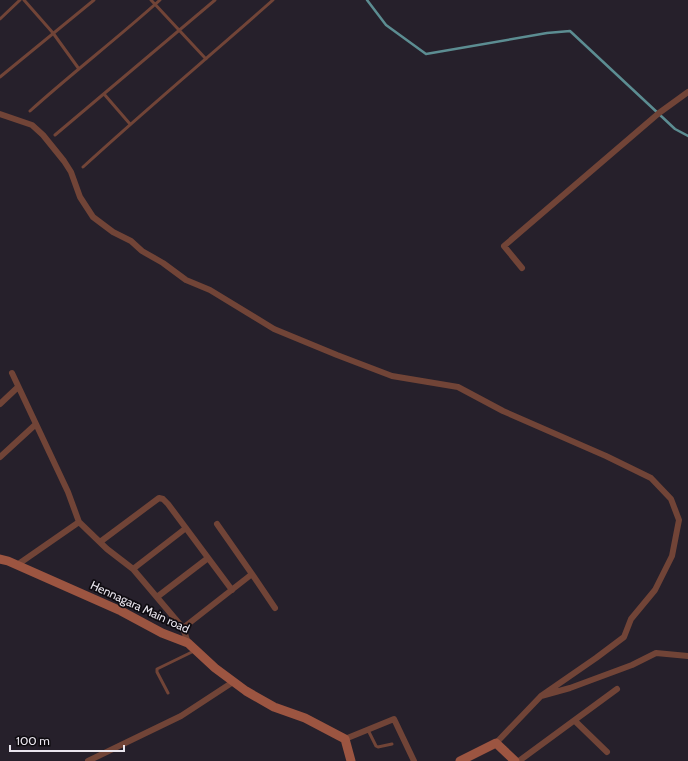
<svg xmlns="http://www.w3.org/2000/svg" width="688" height="761" font-family="Cabin,sans-serif">
<style>
.lines{fill:none;stroke-linecap:round;stroke-linejoin:round}
.stream{stroke:#5c8d92;stroke-width:2.5}
.lane{stroke:#714437;stroke-width:3}
.street{stroke:#714437;stroke-width:6}
.secondary{stroke:#9c5541;stroke-width:9}
.labels{text-anchor:middle;stroke-width:3.5;stroke-linejoin:round;paint-order:stroke}
.street-label{font-size:12px;fill:#e9e5ed;stroke:#0e0b10}
</style>
<rect width="100%" height="100%" fill="#26202b"/>
<g class="lines">
<path class="stream" d="M367 0 386 25 426 54 547 33 570 31 675 129 688 136"/>
<path class="lane" d="M24 0 53 33 79 69
M151 0 206 59
M0 19 20 0
M0 77 94 0
M104 94 130 124
M30 111C72 73 118 38 160 0
M55 135 215 0
M83 167C145 110 210 56 273 0
M168 693 157 672V669L194 651
M368 730 376 746 378 747 392 744"/>
<path class="street" d="M0 114 32 125 43 135 64 161 71 172 80 197 93 217 113 232 131 241 142 251 163 263 186 280 210 290 274 329 337 355 392 376 458 387 503 411 606 456 651 478 671 499 679 520 672 556 655 590 631 619 624 637 596 658 541 696
M522 268 504 246 659 113 688 92
M12 373 68 492 79 522 107 549 133 569 183 628 188 643
M0 404 18 387
M0 457 36 424
M100 542 159 498 163 499 168 504 232 590
M17 565 79 522
M133 569 186 528
M252 574 275 608
M157 597 208 558
M183 628 252 574 217 524
M575 721 607 752
M345 739 394 719 414 761
M496 743 541 696 570 688 632 665 656 653 688 656
M88 761 181 716 233 682
M519 761 617 689"/>
<path class="secondary" d="M0 559 8 561 121 611 162 633 188 643 215 668 246 691 274 707 305 718 345 739 351 761
M460 761 496 743 515 761"/>
</g>
<g class="labels">
<g class="street-label">
<text transform="translate(140 607) rotate(25)" y="4">Hennagara Main road</text>
</g>
</g>
<path d="M10 745v6h114v-6" fill="none" stroke="#e9e5ed" stroke-width="2"/>
<text x="16" y="745" font-size="12" fill="#e9e5ed" stroke="#0e0b10" stroke-width="3" paint-order="stroke">100 m</text>
</svg>
